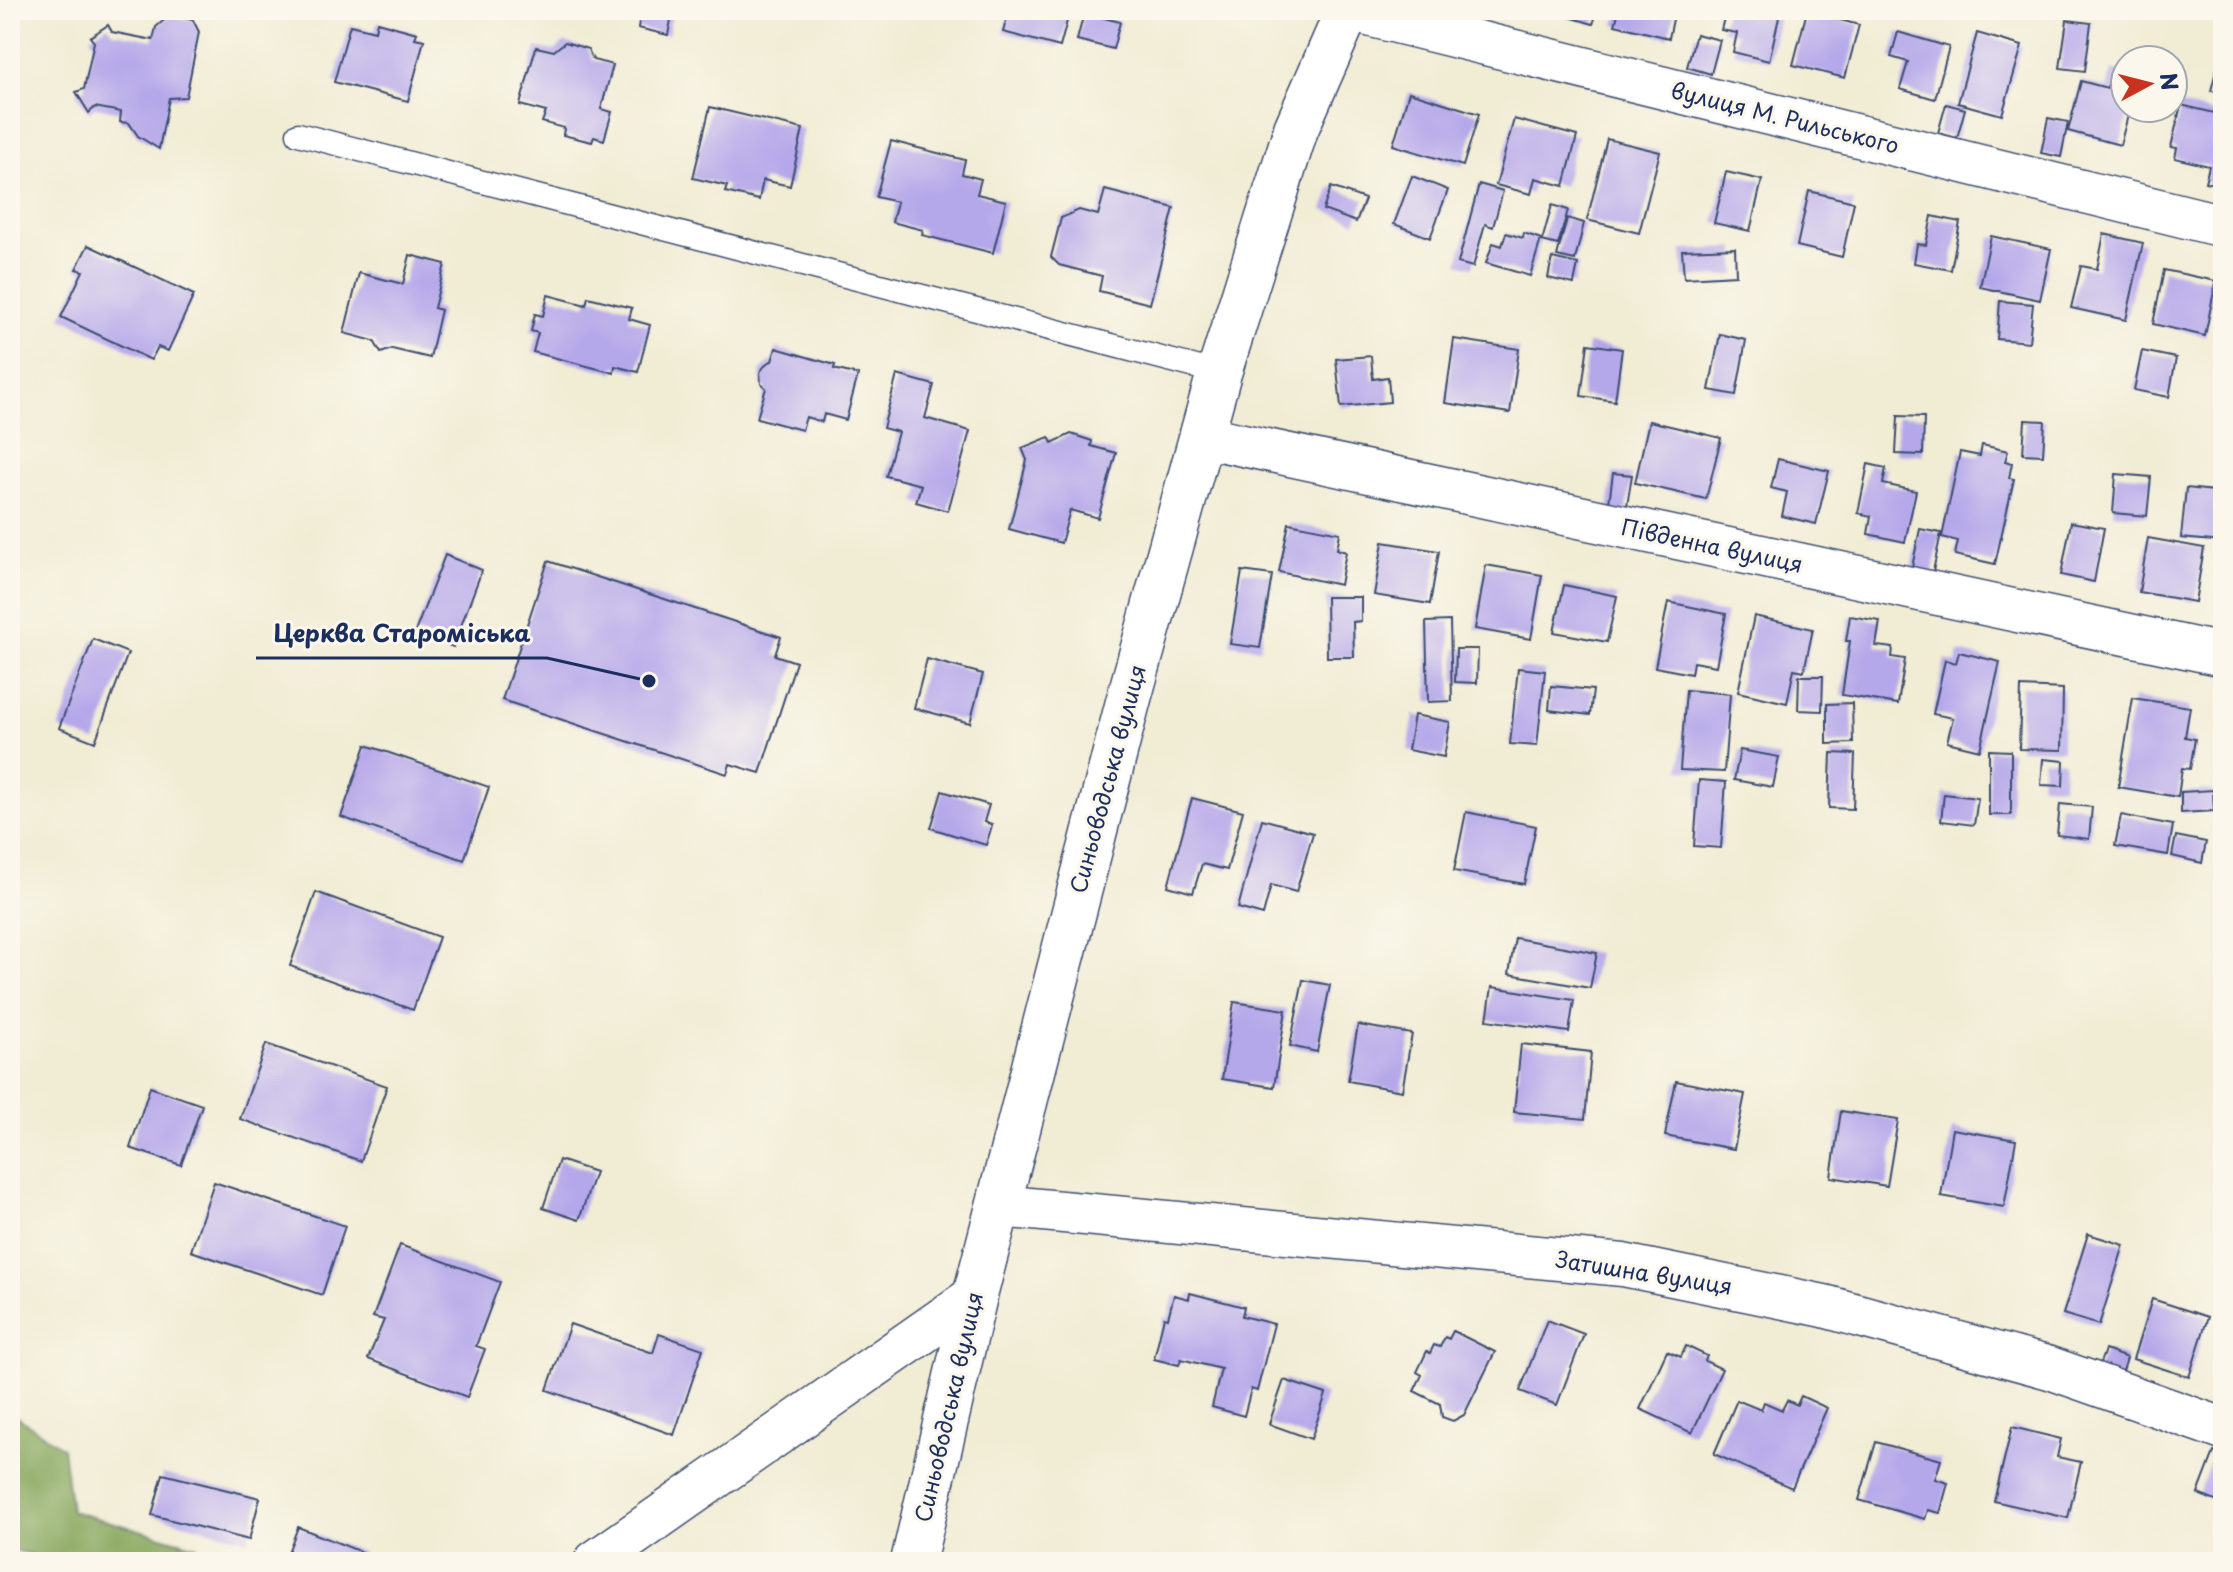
<svg xmlns="http://www.w3.org/2000/svg" width="2233" height="1572" font-family="'Playpen Sans',sans-serif">
<style>
.forest{fill:#86a65b;stroke:#506a5c;stroke-width:2}
.building{fill:#b5a8ea}
.lines{fill:none;stroke-linecap:round;stroke-linejoin:round}
.service-casing{stroke:#3b4b70;stroke-width:25}
.minor-casing{stroke:#3b4b70;stroke-width:45}
.tertiary-casing{stroke:#3b4b70;stroke-width:47}
.service{stroke:#fff;stroke-width:22}
.minor{stroke:#fff;stroke-width:42}
.tertiary{stroke:#fff;stroke-width:44}
.labels{text-anchor:middle;stroke-width:6;stroke-linejoin:round;paint-order:stroke}
.street-label{font-size:22px;fill:#1b2f5e;stroke:#fbf7ec}
.leader{fill:none;stroke:#1b2f5e;stroke-width:3}
.callout-dot{fill:#1b2f5e;stroke:#fbf7ec;stroke-width:3}
.callout-label{font-size:24px;text-anchor:middle;font-weight:bold;fill:#1b2f5e;stroke:#fbf7ec;stroke-width:6;stroke-linejoin:round;paint-order:stroke}
</style>
<rect width="100%" height="100%" fill="#fbf7ec"/>
<filter id="ink" filterUnits="userSpaceOnUse"><feTurbulence type="fractalNoise" baseFrequency=".0125" numOctaves="2"/><feDisplacementMap in="SourceGraphic" scale="16" xChannelSelector="R" yChannelSelector="G"/><feConvolveMatrix kernelMatrix="1 2 1 2 8 2 1 2 1" color-interpolation-filters="sRGB"/></filter>
<filter id="wash" filterUnits="userSpaceOnUse"><feTurbulence type="fractalNoise" baseFrequency=".006" numOctaves="4" result="noise"/><feDisplacementMap in="SourceGraphic" scale="32" xChannelSelector="R" yChannelSelector="G"/><feGaussianBlur stdDeviation="1.8" result="paint"/><feColorMatrix in="noise" values="0 0 0 0 0 0 0 0 0 0 0 0 0 0 0 0 0 1.4 0 .05"/><feComposite in="paint" operator="in"/></filter>
<g filter="url(#wash)">
<rect width="100%" height="100%" fill="#f1ecd4"/>
<path class="forest" d="M10 1412 63 1448 71 1511 197 1546 194 1562H59L10 1549Z"/>
<g id="blocks">
<path class="building" d="M641 10H673L668 35 638 28Z
M1009 10H1070L1060 47 1003 32Z
M1546 10H1598L1593 24Z
M1619 10H1675L1669 38 1615 25Z
M1726 10H1768L1780 13 1769 61 1733 52 1737 33 1721 30Z
M1807 11 1859 25 1845 78 1793 65Z
M1084 13 1120 22 1113 49 1077 40Z
M170 15 193 20 199 32 186 97 169 98 159 149 138 136 129 123 120 122 121 112 95 107 89 113 76 92 84 89 94 42 90 37 108 25 112 32 153 40 156 27Z
M2067 20 2091 23 2085 71 2060 68Z
M377 22 417 33 415 38 424 40 408 101 334 82 350 25 375 31Z
M1898 32 1949 47 1935 99 1900 89 1908 62 1891 57Z
M1977 33 2022 46 2002 115 1958 103Z
M1696 34 1720 40 1711 74 1687 67Z
M565 42 588 49 593 60 613 65 601 109 612 112 604 140 594 137 592 142 563 135 564 128 542 122 546 112 520 105 536 47 554 51Z
M2112 70 2125 74V108H2130L2120 145 2068 131 2081 81 2107 88Z
M2216 71 2223 73V93L2211 91Z
M1409 92 1479 114 1463 166 1393 145Z
M1946 104 1965 109 1957 138 1938 133Z
M2181 105 2223 115V186L2205 182 2209 166 2175 158 2177 148 2171 147Z
M710 107 803 129 790 186 763 180 759 200 725 192 727 186 693 178Z
M2048 118 2068 122 2061 157 2041 153Z
M1514 119 1577 136 1564 186 1535 178 1531 194 1496 185Z
M1607 139 1660 152 1639 233 1587 220Z
M891 141 965 160 962 174 981 179 977 194 1006 201 993 253 922 235 923 230 892 222 897 202 876 197Z
M1726 172 1762 180 1750 231 1714 223Z
M1412 176 1448 190 1430 238 1394 224Z
M1479 184 1503 191 1493 227 1485 224 1473 267 1458 263Z
M1331 187 1365 199 1356 222 1323 210Z
M1105 190 1174 208 1150 304 1099 291 1102 276 1059 265 1051 257 1061 218 1079 210 1098 215Z
M1809 191 1854 202 1842 257 1797 246Z
M1552 205 1568 210 1558 245 1542 241Z
M1932 216 1960 222 1951 270 1914 263 1917 244 1926 245Z
M1567 218 1584 223 1575 260 1557 256Z
M1506 233 1523 238 1524 233 1541 239 1530 276 1486 263 1493 243 1502 246Z
M2104 234 2143 243 2126 320 2071 308 2081 266 2097 269Z
M1991 236 2051 249 2040 300 1980 287Z
M88 245 194 295 168 351 158 347 151 360 61 317 83 271 76 269Z
M1735 248 1736 275 1684 278 1682 250Z
M410 255 445 264 434 308 441 310 430 358 392 349 381 353 374 341 344 333 359 273 403 284Z
M1552 258 1578 264 1574 284 1548 278Z
M2164 270 2216 281 2205 336 2153 324Z
M548 295 586 305 588 297 632 308 629 319 650 325 638 372 615 366 614 373 533 352 538 333 531 331 535 314 543 316Z
M2000 301 2033 304 2029 342 1997 339Z
M1720 334 1746 340 1736 395 1709 390Z
M1454 339 1519 349 1510 413 1445 403Z
M1588 344 1622 349 1615 401 1581 396Z
M776 348 835 365 834 369 858 375 846 420 824 414 822 422 806 417 802 430 757 418 766 388 761 384 760 372 767 363 772 361Z
M2142 351 2176 358 2169 397 2134 390Z
M1371 356 1373 379 1388 377 1390 402 1341 407 1336 359Z
M897 375 934 385 925 418 970 431 948 511 916 502 921 485 886 476 898 432 883 428Z
M1898 416 1924 417 1923 455 1896 454Z
M2025 420 2045 421 2043 455 2023 454Z
M1649 421 1721 438 1706 499 1635 483Z
M1071 434 1092 441 1091 446 1116 453 1098 518 1070 510 1061 543 1009 529 1027 460 1022 448 1049 437 1052 443Z
M1982 445 2008 451 2005 461 2012 463 2009 478 2014 479 1995 564 1955 555 1958 541 1942 537 1960 452 1980 456Z
M1778 459 1829 471 1816 524 1782 516 1787 492 1771 488Z
M1868 464 1886 468 1883 484 1916 491 1905 542 1868 534 1871 516 1858 513Z
M1613 473 1632 475 1626 512 1608 510Z
M2116 474 2151 477 2147 516 2113 513Z
M2186 488 2223 492V542L2181 538Z
M2071 522 2104 528 2094 582 2061 575Z
M1289 523 1340 533 1337 549 1346 552 1340 585 1279 572Z
M1920 529 1941 533 1932 576 1911 572Z
M2148 538 2204 548 2195 602 2139 592Z
M1383 542 1439 551 1430 604 1374 595Z
M445 555 482 570 453 647 415 632Z
M548 561 781 637 775 655 796 662 760 773 730 764 727 774 502 700Z
M1486 565 1542 575 1531 639 1475 629Z
M1242 571 1272 575 1260 648 1230 644Z
M1564 585 1617 596 1607 642 1554 632Z
M1326 597H1361V621L1353 622 1354 657H1327Z
M1668 602 1726 614 1716 666 1693 662 1691 674 1655 667Z
M1754 616 1813 629 1804 671 1794 669 1787 703 1738 692Z
M1850 616 1880 621 1876 646 1893 648 1892 657 1905 659 1898 704 1842 695 1850 641H1846Z
M1450 621 1452 701 1428 702 1426 622Z
M93 639 128 653 95 742 59 728Z
M1456 649H1478L1477 683 1455 682Z
M1959 652 2000 662 1980 750 1947 742 1953 718 1933 714 1945 660 1956 663Z
M927 659 983 674 970 723 914 708Z
M1518 668 1545 671 1537 746 1510 744Z
M1799 676H1823L1822 711 1798 710Z
M1551 686 1593 690 1590 715 1549 710Z
M2021 687 2063 689 2062 750 2019 749Z
M1686 690 1730 694 1724 772 1680 770Z
M2133 698 2190 707 2185 737 2195 739 2190 769 2182 768 2178 797 2118 787Z
M1852 703 1853 743 1827 744V704Z
M1414 715 1450 722 1444 757 1408 750Z
M366 745 489 787 464 860 341 817Z
M1740 750 1779 757 1773 787 1734 780Z
M1989 750 2011 751V815H1989Z
M1831 753 1855 754 1853 809 1829 808Z
M2043 759 2064 761 2063 786 2041 785Z
M1699 780 1726 782 1721 848 1694 846Z
M2213 790 2214 811 2181 813V792Z
M942 791 989 805 984 822 992 825 986 845 931 828Z
M1944 794 1978 798 1974 825 1941 821Z
M1192 798 1243 811 1227 870 1202 864 1193 893 1168 886Z
M2060 804 2092 807 2089 839 2057 835Z
M1466 812 1536 826 1524 884 1454 871Z
M2121 815 2173 825 2168 855 2115 846Z
M1262 819 1313 833 1296 892 1271 885 1263 915 1238 908Z
M2176 836 2206 842 2202 863 2172 856Z
M316 892 439 937 413 1010 290 966Z
M1515 938 1597 953 1590 988 1509 974Z
M1303 980 1330 985 1317 1052 1290 1046Z
M1492 987 1574 1000 1569 1032 1487 1020Z
M1234 1002 1286 1010 1274 1087 1222 1079Z
M1358 1025 1412 1034 1402 1091 1348 1081Z
M266 1044 387 1086 361 1161 240 1119Z
M1521 1044 1591 1052 1585 1119 1514 1112Z
M1676 1081 1745 1094 1734 1149 1665 1136Z
M150 1087 202 1105 181 1165 130 1148Z
M1841 1111 1898 1120 1887 1186 1831 1177Z
M1952 1129 2016 1140 2004 1207 1941 1196Z
M559 1160 595 1172 579 1220 543 1208Z
M214 1182 345 1226 322 1295 191 1251Z
M2088 1234 2124 1245 2099 1325 2063 1314Z
M400 1245 500 1282 476 1346 485 1349 467 1397 368 1359 384 1320 373 1317Z
M1190 1293 1244 1307 1242 1316 1274 1324 1257 1391 1251 1389 1244 1416 1212 1407 1221 1369 1181 1359 1179 1365 1154 1359 1164 1317 1168 1318 1174 1295 1189 1299Z
M2152 1299 2208 1317 2189 1377 2133 1359Z
M1547 1320 1584 1334 1557 1405 1520 1391Z
M570 1324 653 1353 659 1334 703 1349 674 1435 547 1390Z
M1453 1331 1495 1352 1464 1415 1453 1421 1442 1417 1440 1404 1414 1391 1422 1375 1417 1372 1427 1351 1430 1353 1434 1345 1440 1347 1445 1337 1449 1339Z
M1686 1346 1707 1356 1705 1361 1722 1369 1692 1433 1640 1409 1667 1351 1681 1357Z
M2105 1350 2127 1358 2121 1377 2098 1368Z
M1284 1380 1326 1394 1311 1439 1269 1424Z
M1801 1396 1827 1408 1792 1488 1714 1454 1737 1400 1761 1410 1764 1402 1782 1410 1787 1400 1797 1405Z
M2012 1427 2061 1439 2057 1457 2081 1462 2068 1518 1994 1501Z
M1876 1442 1941 1460 1935 1479 1948 1483 1940 1513 1928 1510 1925 1519 1859 1500Z
M2214 1452 2223 1456V1504L2198 1494Z
M163 1474 260 1498 249 1540 152 1515Z
M298 1527 364 1553 360 1562 285 1560Z
M2100 1551 2127 1562H2096Z"/>
</g>
</g>
<g filter="url(#ink)">
<use href="#blocks" fill-opacity="0" stroke="#3b4b70" stroke-width="2"/>
<g class="lines">
<defs>
<path id="service" d="M298 134 1219 373"/>
<path id="minor" d="M1348 10 2223 226
M1201 436 2223 655
M999 1206 1623 1265 1824 1306 2050 1368 2223 1429
M595 1562 975 1296"/>
<path id="tertiary" d="M913 1562 975 1296 1128 702 1219 373 1296 129 1348 10"/>
</defs>
<use href="#service" class="service-casing"/>
<use href="#minor" class="minor-casing"/>
<use href="#tertiary" class="tertiary-casing"/>
<use href="#service" class="service"/>
<use href="#minor" class="minor"/>
<use href="#tertiary" class="tertiary"/>
</g>
</g>
<g class="labels">
<g class="street-label">
<text transform="translate(1785 118) rotate(14)" y="8">вулиця М. Рильського</text>
<text transform="translate(1712 546) rotate(12)" y="8">Південна вулиця</text>
<text transform="translate(1108 779) rotate(-75)" y="8">Синьоводська вулиця</text>
<text transform="translate(1644 1273) rotate(9)" y="8">Затишна вулиця</text>
<text transform="translate(949 1407) rotate(-77)" y="8">Синьоводська вулиця</text>
</g>
</g>
<path class="leader" d="M649 681L547 658H256"/>
<circle class="callout-dot" cx="649" cy="681" r="8"/>
<g class="callout-label">
<text x="402" y="642">Церква Староміська</text>
</g>
<rect width="2233" height="1572" fill="none" stroke="#fbf7ec" stroke-width="40"/>
<g transform="translate(2149 84) rotate(83)"><circle r="38" fill="#fbf7ec" stroke="#a1a7b3" stroke-width="2"/>
<path d="M0-6L14 30L0 20L-14 30Z" fill="#c8321e"/>
<text y="-12" font-size="22" font-weight="bold" text-anchor="middle" fill="#1b2f5e">N</text>
</g>
</svg>
